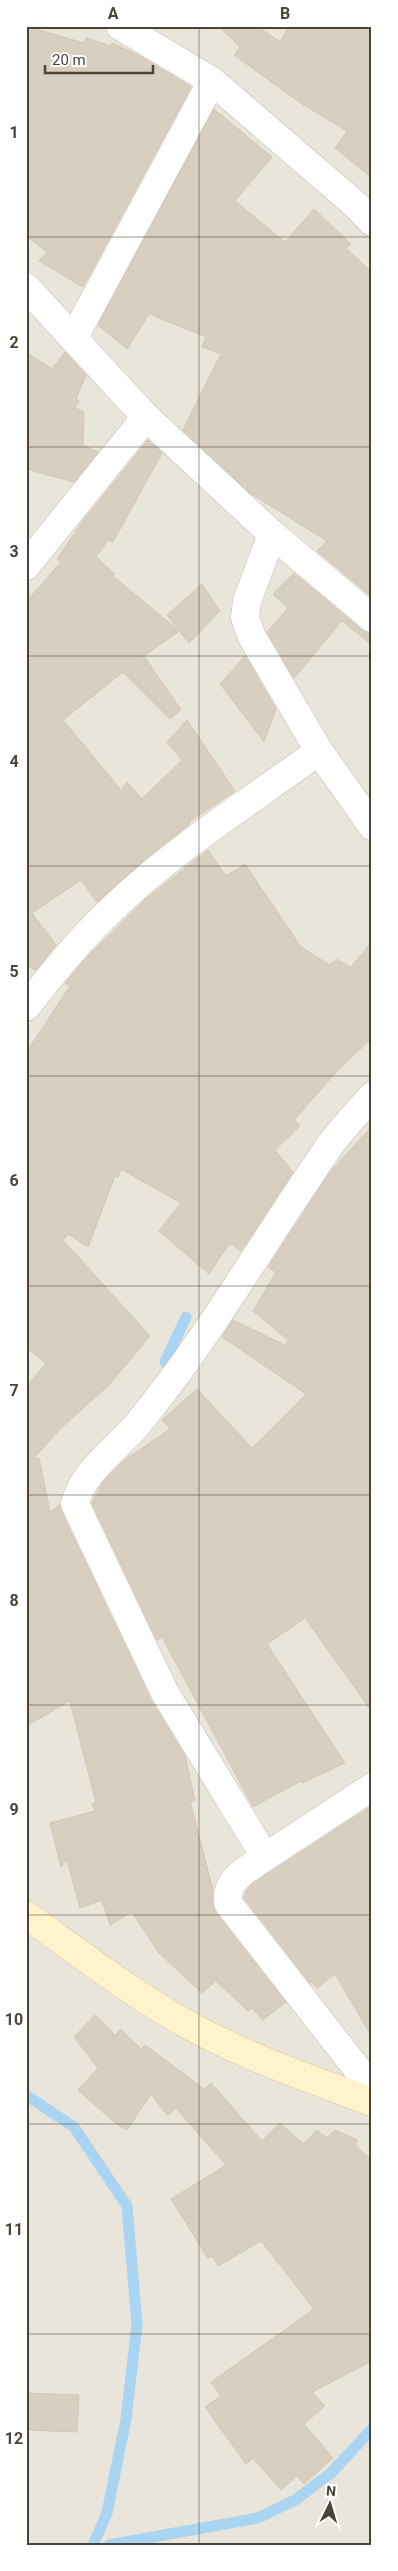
<svg xmlns="http://www.w3.org/2000/svg" width="398" height="2571" font-family="Roboto,sans-serif">
<style>
.residential{fill:#eae5da}
.lines{fill:none;stroke-linecap:round;stroke-linejoin:round}
.stream{stroke:#a9d4f2;stroke-width:11}
.building{fill:#d8cfc1;stroke:#d3c7b4}
.minor-casing{stroke:#c2bbae;stroke-width:29}
.secondary-casing{stroke:#d6c79b;stroke-width:29}
.minor{stroke:#fff;stroke-width:28}
.secondary{stroke:#fff3cd;stroke-width:28}
.grid{fill:none;stroke:#4b4439;stroke-width:1;stroke-opacity:0.55}
.neatline{fill:none;stroke:#4b4439;stroke-width:2}
.grid-label{font-size:16px;text-anchor:middle;font-weight:bold;fill:#4b4439}
</style>
<rect width="100%" height="100%" fill="#f6f3ec"/>
<path class="residential" d="M26 26H372V2545H26Z"/>
<g class="lines">
<path class="stream" d="M165 1362 186 1317
M26 2095 74 2127 127 2206 137 2325 126 2419 107 2513 93 2545
M109 2545 258 2518 295 2500 331 2473 372 2429"/>
</g>
<path class="building" d="M26 26 84 43 86 38 111 46 112 43 138 55 191 87 83 287 39 261 47 252 26 236Z
M219 26H257L280 42 289 26H372V178L335 148 347 131 302 104 234 55 240 47Z
M214 109 272 157 235 201 285 242 314 209 351 244 346 248 372 273V597L317 551 327 541 250 493 183 430 221 354 202 347 206 337 149 314 127 349 98 325Z
M26 352 52 369 65 352 86 375 76 399 79 401 75 408 84 412 83 445 98 452 74 482 26 469Z
M148 440 162 453 113 542 108 540 96 557 115 574 113 576 179 631 144 656 181 710 170 719 123 672 63 720 121 790 127 782 142 799 182 760 167 742 187 720 235 791 189 822 190 824 150 855 97 902 81 880 32 913 56 945 36 970 26 966V602L61 562 57 559 82 522Z
M294 573 362 630 372 633V645L342 621 294 678 267 632 288 608 273 594Z
M202 584 220 611 189 643 167 615Z
M245 656 276 709 264 742 220 684Z
M208 850 226 876 245 864 301 947 330 965 336 959 351 967 372 942V1038L339 1069 294 1120 300 1126 275 1150 293 1172 241 1251 230 1243 209 1274 159 1231 181 1203 121 1169 118 1177 115 1176 88 1247 68 1234 63 1240 150 1336 109 1385 61 1428 33 1459 39 1458 50 1512 60 1505 61 1511 151 1700 185 1756 195 1800 190 1801 213 1890 212 1903 215 1912 286 2002 263 2020 252 2008 248 2011 216 1981 202 1993 159 1953 132 1912 110 1925 102 1900 80 1908 67 1860 61 1867 50 1823 95 1811 92 1804 96 1803 70 1701 26 1726V1387L46 1363 26 1348V1053L70 986 65 983 89 955 145 900Z
M372 1126V1712L305 1618 267 1644 345 1763 302 1783 301 1781 253 1807 162 1637 157 1640 92 1503 104 1481 122 1462 170 1429 162 1420 197 1389 252 1448 306 1394 222 1337 233 1320 285 1345 288 1340 253 1311 276 1272 268 1267 331 1171Z
M372 1806V2037L335 1974 317 1988 312 1982 310 1983 244 1898 246 1891 254 1883Z
M95 2015 115 2035 121 2029 141 2049 145 2045 204 2089 211 2083 262 2141 280 2123 303 2144 317 2130 327 2138 335 2130 357 2140 355 2145 372 2161V2361L312 2392 325 2406 304 2424 333 2458 304 2484 297 2476 281 2490 253 2458 246 2464 205 2407 221 2396 211 2382 314 2309 261 2241 218 2266 212 2256 208 2258 171 2199 226 2165 176 2108 168 2116 151 2094 127 2130 114 2122 78 2090 98 2068 74 2037Z
M26 2393 79 2395 77 2432 26 2430Z"/>
<g class="lines">
<defs>
<path id="minor" d="M120 26 212 81 356 205 372 222
M26 287 146 417 272 534 372 618
M73 339 212 81
M272 534 247 601 245 618 252 637 319 751 372 826
M26 566 146 417
M26 1007C53 973 79 940 111 910 173 850 249 802 319 751
M372 1096C357 1114 339 1131 326 1151 263 1242 208 1339 137 1425 116 1449 82 1472 75 1504L165 1693 265 1857 372 1787
M265 1857C247 1870 225 1879 228 1903L372 2088"/>
<path id="secondary" d="M26 1915C78 1952 128 1991 183 2022 243 2056 308 2078 372 2102"/>
</defs>
<use href="#minor" class="minor-casing"/>
<use href="#secondary" class="secondary-casing"/>
<use href="#minor" class="minor"/>
<use href="#secondary" class="secondary"/>
</g>
<path class="grid" d="M199 26V2545M26 237H372M26 447H372M26 656H372M26 866H372M26 1076H372M26 1286H372M26 1495H372M26 1705H372M26 1915H372M26 2124H372M26 2334H372"/>
<rect width="398" height="2571" fill="none" stroke="#ffffff" stroke-width="55"/>
<g transform="translate(330 2504) rotate(5)" stroke="#ffffff" stroke-width="4" paint-order="stroke">
<path d="M0-4L9 19L0 12L-9 19Z" fill="#4b4439"/>
<text y="-8" font-size="14" font-weight="bold" text-anchor="middle" fill="#4b4439">N</text>
</g>
<path d="M45 65v8h108v-8" fill="none" stroke="#4b4439" stroke-width="2.5"/>
<text x="52" y="65" font-size="15" fill="#4b4439" stroke="#ffffff" stroke-width="4" paint-order="stroke">20 m</text>
<rect x="28" y="28" width="342" height="2516" class="neatline"/>
<g class="grid-label">
<text x="113" y="19">A</text>
<text x="285" y="19">B</text>
<text x="14" y="138">1</text>
<text x="14" y="348">2</text>
<text x="14" y="557">3</text>
<text x="14" y="767">4</text>
<text x="14" y="977">5</text>
<text x="14" y="1186">6</text>
<text x="14" y="1396">7</text>
<text x="14" y="1606">8</text>
<text x="14" y="1815">9</text>
<text x="14" y="2025">10</text>
<text x="14" y="2235">11</text>
<text x="14" y="2444">12</text>
</g>
</svg>
